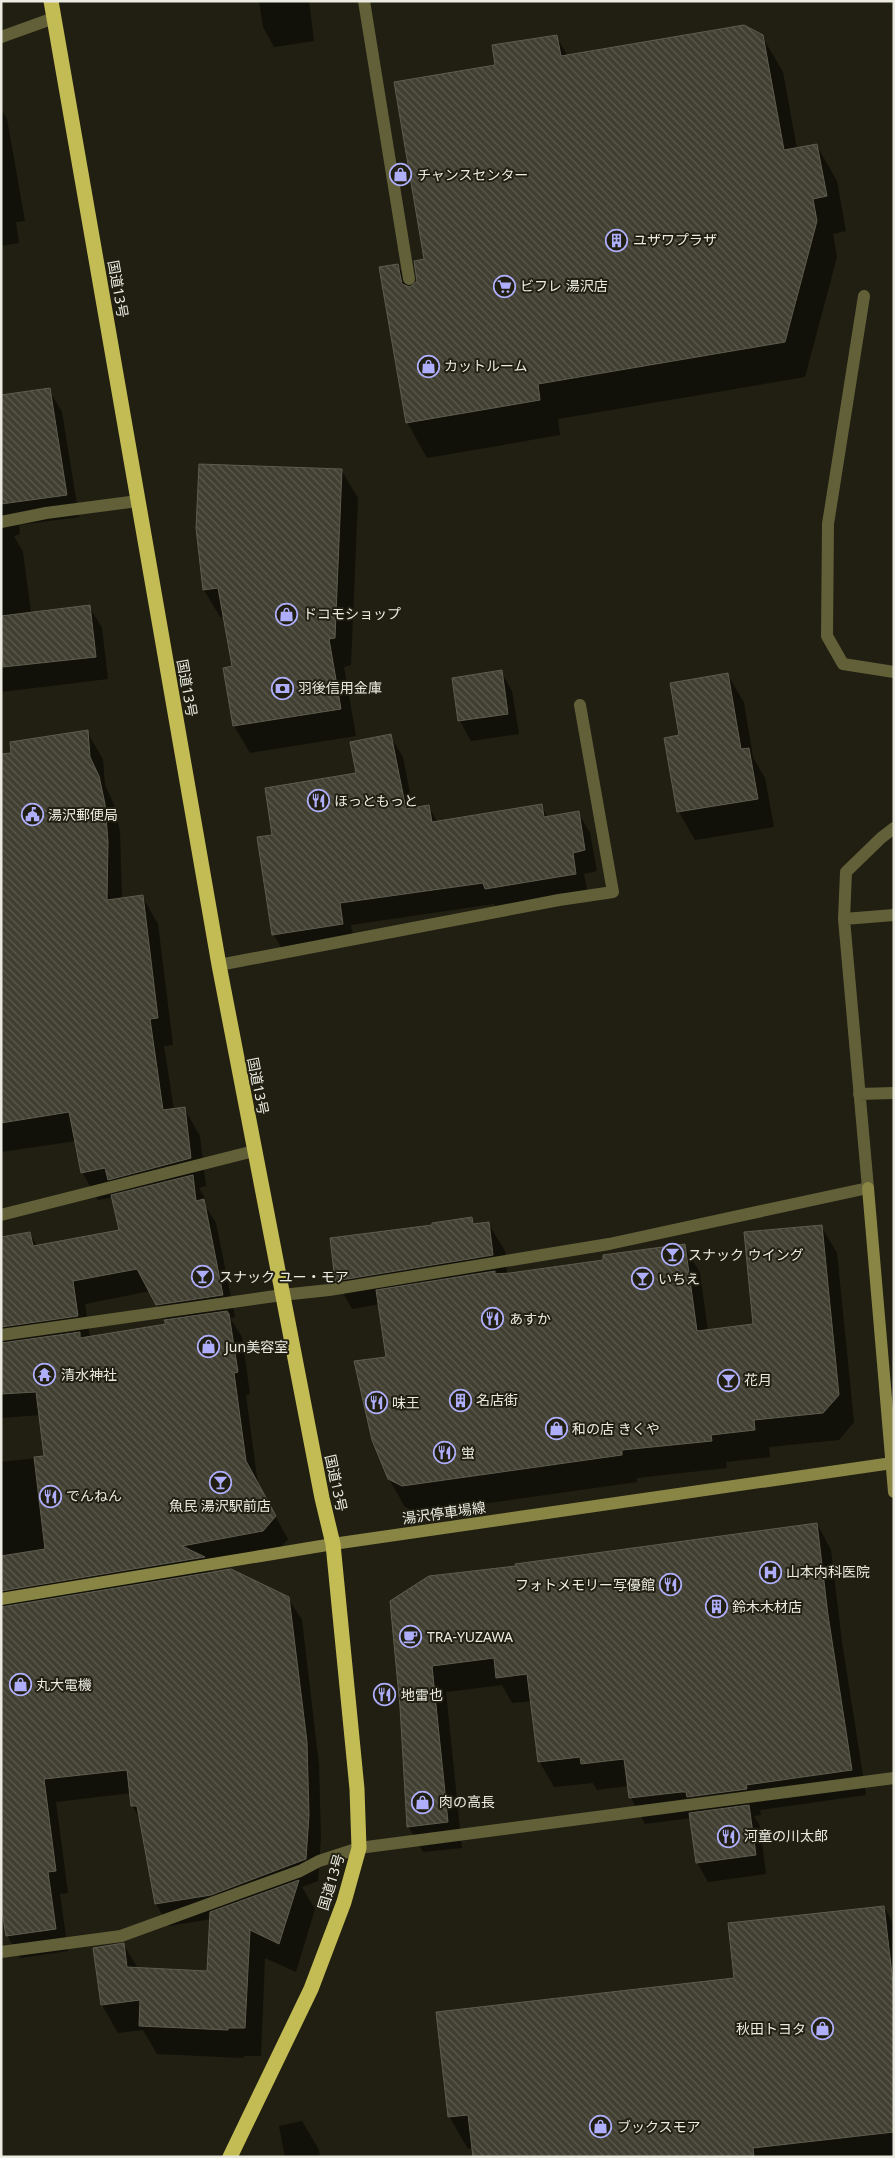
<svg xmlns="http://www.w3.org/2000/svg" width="895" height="2158" font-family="'Noto Sans','Noto Sans JP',sans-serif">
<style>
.shadow{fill:#0007;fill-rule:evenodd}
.building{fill:url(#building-back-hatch);stroke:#5d5c4d}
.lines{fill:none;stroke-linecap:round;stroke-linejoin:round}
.lane{stroke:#626039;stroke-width:12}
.street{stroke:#626039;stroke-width:12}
.secondary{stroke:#898545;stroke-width:12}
.highway{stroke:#c3bb53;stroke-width:15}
.labels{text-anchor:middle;stroke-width:4;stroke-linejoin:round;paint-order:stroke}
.poi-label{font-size:14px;fill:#ebebe2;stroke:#201f12;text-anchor:start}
.street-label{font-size:14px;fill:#ebebe2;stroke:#201f12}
</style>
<defs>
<pattern id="building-back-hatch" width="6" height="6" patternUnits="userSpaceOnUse" patternTransform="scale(1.25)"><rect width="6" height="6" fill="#403f31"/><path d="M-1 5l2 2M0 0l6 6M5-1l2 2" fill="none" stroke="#5c5b4f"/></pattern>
</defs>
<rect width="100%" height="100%" fill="#201f12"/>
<path class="shadow" d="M259 1H309L314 41 274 47 263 27Z
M556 36 568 56 762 36 783 72 797 149 817 146 837 181 846 231 833 234 837 257 805 377 558 419 560 435 427 458 407 422 398 265 411 288 418 282 497 66Z
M1 109 7 119 25 221 16 222 19 243 1 246Z
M49 390 62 412 79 517 19 525 20 534 14 536 23 552 31 613 89 606 102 628 108 679 1 692V397Z
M342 471 358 498 351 665 344 667 356 736 250 753 234 726 233 668 224 617H220L204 590 197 528Z
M501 672 512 691 519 734 471 741 460 721 453 679Z
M728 675 744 703 753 757 765 778 774 827 695 840 679 812 666 739 680 736Z
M87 732 103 759 105 785 114 805 120 832 122 899 142 896 158 924 173 1045 164 1046 174 1110 184 1108 200 1136 206 1186 199 1188 205 1198 206 1207 216 1223 235 1317 230 1318 242 1337 250 1394 246 1395 258 1485 288 1539 276 1553 209 1566 213 1573 288 1598 302 1620 319 1765 321 1838 318 1881 302 1887 315 1909 296 1972 265 1958 261 2056H244L243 2058 157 2054 143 2030 118 2033 102 2005 124 1945 138 1969 208 1972 211 1919 169 1926 156 1904 141 1820 132 1806 131 1793 56 1802 68 1893 60 1894 68 1951 20 1958 7 1935 1 1897V1462L45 1457 40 1415 1 1418V1238L30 1233 37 1247 120 1231 113 1197 98 1200 82 1172 76 1141 1 1152V755L12 754ZM150 1291 168 1325 90 1338 85 1304Z
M390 736 403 757 413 809 429 807 438 823 541 805 548 818 578 812 590 833 597 871 584 874 588 895 498 910 494 904 351 925 355 945 286 956 274 935 258 838 274 836 357 774Z
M471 1219 475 1225 488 1223 505 1251 507 1274 605 1261 684 1246 700 1273 708 1331 754 1325 821 1226 837 1253 854 1422 839 1440 769 1447 770 1457 726 1462 727 1468 637 1478V1482L418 1513 405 1507 389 1479 387 1358 380 1304 352 1309 336 1280 434 1226Z
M817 1524 831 1550 842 1642 866 1795 760 1810 761 1815 754 1816 760 1826 766 1874 708 1882 697 1862 691 1818 645 1824 631 1798 629 1786 597 1790 593 1783 554 1787 539 1761 532 1701 512 1703 502 1685 446 1692 462 1848 423 1852 408 1826 401 1707 391 1602 517 1567Z
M884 1907 894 1925V2157H474L473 2148 468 2149 449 2116Z
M302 2121 319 2150 320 2157H285L279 2126Z"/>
<path class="building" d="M744 25 763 35 784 150 817 144 827 196 813 199 817 221 785 342 538 384 540 400 406 423 379 267 398 264 402 284 410 287 417 281 414 261 424 259 394 82 495 65 492 45 557 35 561 56Z
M50 388 67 495 1 504V395Z
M199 464 342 469 335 638 329 639 341 709 233 726 223 668 232 666 218 588 203 590 196 528Z
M90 605 96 657 3 667 1 616Z
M502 670 508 714 458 721 452 678Z
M728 673 741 749 749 748 758 799 677 812 664 738 679 735 670 683Z
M88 730 90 757 99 776 105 804 108 842 107 900 143 895 158 1018 150 1019 163 1110 185 1107 191 1158 108 1180 105 1168 81 1173 69 1112 1 1123V754L11 753 10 742Z
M391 734 406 809 429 805 432 822 542 804 544 817 579 811 585 850 573 853 576 874 485 889 483 883 340 903 343 924 272 935 257 837 272 835 265 788 356 773 350 742Z
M193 1175 196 1201 204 1199 223 1295 156 1305 137 1269 73 1281 78 1316 1 1327V1237L30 1232 33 1246 119 1230 111 1195Z
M472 1217 473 1224 489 1222 493 1255 335 1281 330 1238 432 1225V1223Z
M822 1225 839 1395 823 1413 754 1420 755 1430 711 1435 712 1441 622 1450V1455L402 1486 388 1479 372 1440 354 1361 386 1357 376 1290 495 1271V1274L510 1273 603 1260V1255L685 1244 697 1331 753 1324 744 1232Z
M227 1311 229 1314 238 1372 234 1373 246 1461 276 1516 263 1531 182 1546 205 1557 1 1591V1556L45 1549 34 1457 44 1456 36 1392 1 1394V1343L80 1332V1338L166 1324 164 1320Z
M817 1523 828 1615 852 1770 746 1785 747 1789 687 1797 686 1792H681L629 1798 624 1759 581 1764 580 1757 538 1762 527 1674 496 1678 494 1658 432 1666 448 1822 407 1827 400 1707 390 1601 429 1576 516 1566 515 1564Z
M231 1569 289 1597 307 1742 309 1815 306 1859 211 1895 155 1904 137 1806H131L127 1770 44 1779 56 1871 48 1872 56 1929 6 1936 1 1905V1607Z
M749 1805 756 1855 696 1863 689 1813Z
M299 1880 279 1944 250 1930 245 2028H228V2030L139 2026 140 2000 101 2005 93 1948 124 1943 127 1967 207 1971 210 1912Z
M884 1906 894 1991V2132L753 2148 754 2157H473L468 2115 448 2117 436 2012 734 1978 728 1923Z"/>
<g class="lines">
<path class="lane" d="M364 1 409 279
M864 296 828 524 827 636 843 664 894 672
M844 919 894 915
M859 1094 894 1093
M868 1188 844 919 846 872 881 838 894 828
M282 1295 329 1290 609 1244
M1 1952 121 1936 300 1871 319 1861 359 1848 894 1778"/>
<path class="street" d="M1 37 54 18
M1 522 46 513 138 501
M219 965 559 900 613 892 580 705
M1 1215 254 1151
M609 1244 868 1188
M1 1335 282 1295"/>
<path class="secondary" d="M868 1188 894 1492
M1 1599 333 1544 892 1463"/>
<path class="highway" d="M51 1 219 965 322 1498 333 1544 357 1789 359 1848 344 1902 311 1989 230 2157"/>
</g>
<defs>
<symbol id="shop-ring" viewBox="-11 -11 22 22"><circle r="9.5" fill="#201f12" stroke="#afaefa" stroke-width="1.5"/><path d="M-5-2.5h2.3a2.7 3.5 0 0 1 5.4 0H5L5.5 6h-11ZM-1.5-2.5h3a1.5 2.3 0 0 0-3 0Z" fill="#afaefa"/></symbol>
<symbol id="building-ring" viewBox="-11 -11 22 22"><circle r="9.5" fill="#201f12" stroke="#afaefa" stroke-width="1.5"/><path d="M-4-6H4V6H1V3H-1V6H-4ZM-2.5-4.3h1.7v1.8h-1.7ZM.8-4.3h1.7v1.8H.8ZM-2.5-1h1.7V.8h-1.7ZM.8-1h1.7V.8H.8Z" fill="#afaefa"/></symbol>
<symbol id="supermarket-ring" viewBox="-11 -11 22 22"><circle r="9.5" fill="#201f12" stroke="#afaefa" stroke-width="1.5"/><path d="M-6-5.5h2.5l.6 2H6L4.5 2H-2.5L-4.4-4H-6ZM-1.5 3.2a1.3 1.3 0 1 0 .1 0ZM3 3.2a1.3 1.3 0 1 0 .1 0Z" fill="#afaefa"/></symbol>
<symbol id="bank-ring" viewBox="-11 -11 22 22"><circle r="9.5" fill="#201f12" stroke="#afaefa" stroke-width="1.5"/><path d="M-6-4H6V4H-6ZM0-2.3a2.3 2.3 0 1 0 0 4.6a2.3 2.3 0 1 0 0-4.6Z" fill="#afaefa"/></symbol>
<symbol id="restaurant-ring" viewBox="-11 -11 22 22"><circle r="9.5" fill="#201f12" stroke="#afaefa" stroke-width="1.5"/><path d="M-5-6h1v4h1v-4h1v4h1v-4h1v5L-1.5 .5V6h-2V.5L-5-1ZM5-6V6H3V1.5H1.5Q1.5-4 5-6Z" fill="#afaefa"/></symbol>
<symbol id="civic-ring" viewBox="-11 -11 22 22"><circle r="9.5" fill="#201f12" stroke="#afaefa" stroke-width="1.5"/><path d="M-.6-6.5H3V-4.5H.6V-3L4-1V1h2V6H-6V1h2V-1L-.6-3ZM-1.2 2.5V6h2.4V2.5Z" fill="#afaefa"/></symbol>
<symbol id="bar-ring" viewBox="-11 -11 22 22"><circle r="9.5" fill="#201f12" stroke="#afaefa" stroke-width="1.5"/><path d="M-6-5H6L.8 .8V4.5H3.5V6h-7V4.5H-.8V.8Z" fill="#afaefa"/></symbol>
<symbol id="temple-ring" viewBox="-11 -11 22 22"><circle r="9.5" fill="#201f12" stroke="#afaefa" stroke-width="1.5"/><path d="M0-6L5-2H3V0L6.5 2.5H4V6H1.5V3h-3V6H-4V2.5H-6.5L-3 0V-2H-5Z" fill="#afaefa"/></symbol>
<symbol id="hospital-ring" viewBox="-11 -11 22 22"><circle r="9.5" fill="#201f12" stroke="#afaefa" stroke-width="1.5"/><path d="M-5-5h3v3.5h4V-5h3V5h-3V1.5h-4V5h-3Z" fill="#afaefa"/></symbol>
<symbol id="cafe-ring" viewBox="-11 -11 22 22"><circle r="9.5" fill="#201f12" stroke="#afaefa" stroke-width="1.5"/><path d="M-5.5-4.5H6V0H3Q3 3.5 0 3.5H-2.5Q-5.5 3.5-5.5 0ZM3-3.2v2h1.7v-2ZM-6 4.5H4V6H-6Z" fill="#afaefa"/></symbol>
</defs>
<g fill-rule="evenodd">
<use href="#shop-ring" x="388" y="162" width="25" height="25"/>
<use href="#building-ring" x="604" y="228" width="25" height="25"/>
<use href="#supermarket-ring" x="492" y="274" width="25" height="25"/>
<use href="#shop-ring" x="416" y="354" width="25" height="25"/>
<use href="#shop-ring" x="274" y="602" width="25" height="25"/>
<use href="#bank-ring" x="270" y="676" width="25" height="25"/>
<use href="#restaurant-ring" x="306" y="788" width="25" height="25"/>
<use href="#civic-ring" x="20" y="802" width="25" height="25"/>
<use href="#bar-ring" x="660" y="1242" width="25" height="25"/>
<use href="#bar-ring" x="190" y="1264" width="25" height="25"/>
<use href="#bar-ring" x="630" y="1266" width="25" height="25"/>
<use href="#restaurant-ring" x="480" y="1306" width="25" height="25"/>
<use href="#shop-ring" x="196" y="1334" width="25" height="25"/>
<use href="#temple-ring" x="32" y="1362" width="25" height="25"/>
<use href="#bar-ring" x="716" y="1368" width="25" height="25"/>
<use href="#building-ring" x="448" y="1388" width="25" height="25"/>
<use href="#restaurant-ring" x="364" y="1390" width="25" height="25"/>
<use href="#shop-ring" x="544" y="1416" width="25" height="25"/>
<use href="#restaurant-ring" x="432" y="1440" width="25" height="25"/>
<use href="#bar-ring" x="208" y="1470" width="25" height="25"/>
<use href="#restaurant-ring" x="38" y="1484" width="25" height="25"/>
<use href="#hospital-ring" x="758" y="1560" width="25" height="25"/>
<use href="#restaurant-ring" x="658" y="1572" width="25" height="25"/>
<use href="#building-ring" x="704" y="1594" width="25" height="25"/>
<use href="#cafe-ring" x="398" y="1624" width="25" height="25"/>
<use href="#shop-ring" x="8" y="1672" width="25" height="25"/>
<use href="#restaurant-ring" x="372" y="1682" width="25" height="25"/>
<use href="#shop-ring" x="410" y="1790" width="25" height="25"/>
<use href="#restaurant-ring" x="716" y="1824" width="25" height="25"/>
<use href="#shop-ring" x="810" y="2016" width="25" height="25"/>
<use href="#shop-ring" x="588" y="2114" width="25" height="25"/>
</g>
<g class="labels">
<g class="poi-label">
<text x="417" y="180">チャンスセンター</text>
<text x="633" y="245">ユザワプラザ</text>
<text x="520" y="291">ビフレ 湯沢店</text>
<text x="444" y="371">カットルーム</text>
<text x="303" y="619">ドコモショップ</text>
<text x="298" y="693">羽後信用金庫</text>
<text x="334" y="806">ほっともっと</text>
<text x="48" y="820">湯沢郵便局</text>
<text x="688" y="1260">スナック ウイング</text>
<text x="219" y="1282">スナック ユー・モア</text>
<text x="658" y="1284">いちえ</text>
<text x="509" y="1324">あすか</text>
<text x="225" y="1352">Jun美容室</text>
<text x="61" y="1380">清水神社</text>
<text x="744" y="1385">花月</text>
<text x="476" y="1405">名店街</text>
<text x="392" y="1408">味王</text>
<text x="572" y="1434">和の店 きくや</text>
<text x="461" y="1458">蛍</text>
<text x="66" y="1501">でんねん</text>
<text x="220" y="1511" text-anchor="middle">魚民 湯沢駅前店</text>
<text x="786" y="1577">山本内科医院</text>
<text x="655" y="1590" text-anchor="end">フォトメモリー写優館</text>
<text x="732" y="1612">鈴木木材店</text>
<text x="427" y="1642">TRA-YUZAWA</text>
<text x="36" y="1690">丸大電機</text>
<text x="401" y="1700">地雷也</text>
<text x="439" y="1807">肉の高長</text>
<text x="744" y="1841">河童の川太郎</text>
<text x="806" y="2034" text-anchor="end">秋田トヨタ</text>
<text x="617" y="2132">ブックスモア</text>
</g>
<g class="street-label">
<text transform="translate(118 289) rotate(80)" y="5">国道13号</text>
<text transform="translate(187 688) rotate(80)" y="5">国道13号</text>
<text transform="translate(258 1086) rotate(79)" y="5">国道13号</text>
<text transform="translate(336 1483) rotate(78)" y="5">国道13号</text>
<text transform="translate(444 1513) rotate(-8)" y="5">湯沢停車場線</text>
<text transform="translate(331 1882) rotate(-73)" y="5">国道13号</text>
</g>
</g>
<rect width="895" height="2158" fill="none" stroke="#ebebe2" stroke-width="5"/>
</svg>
